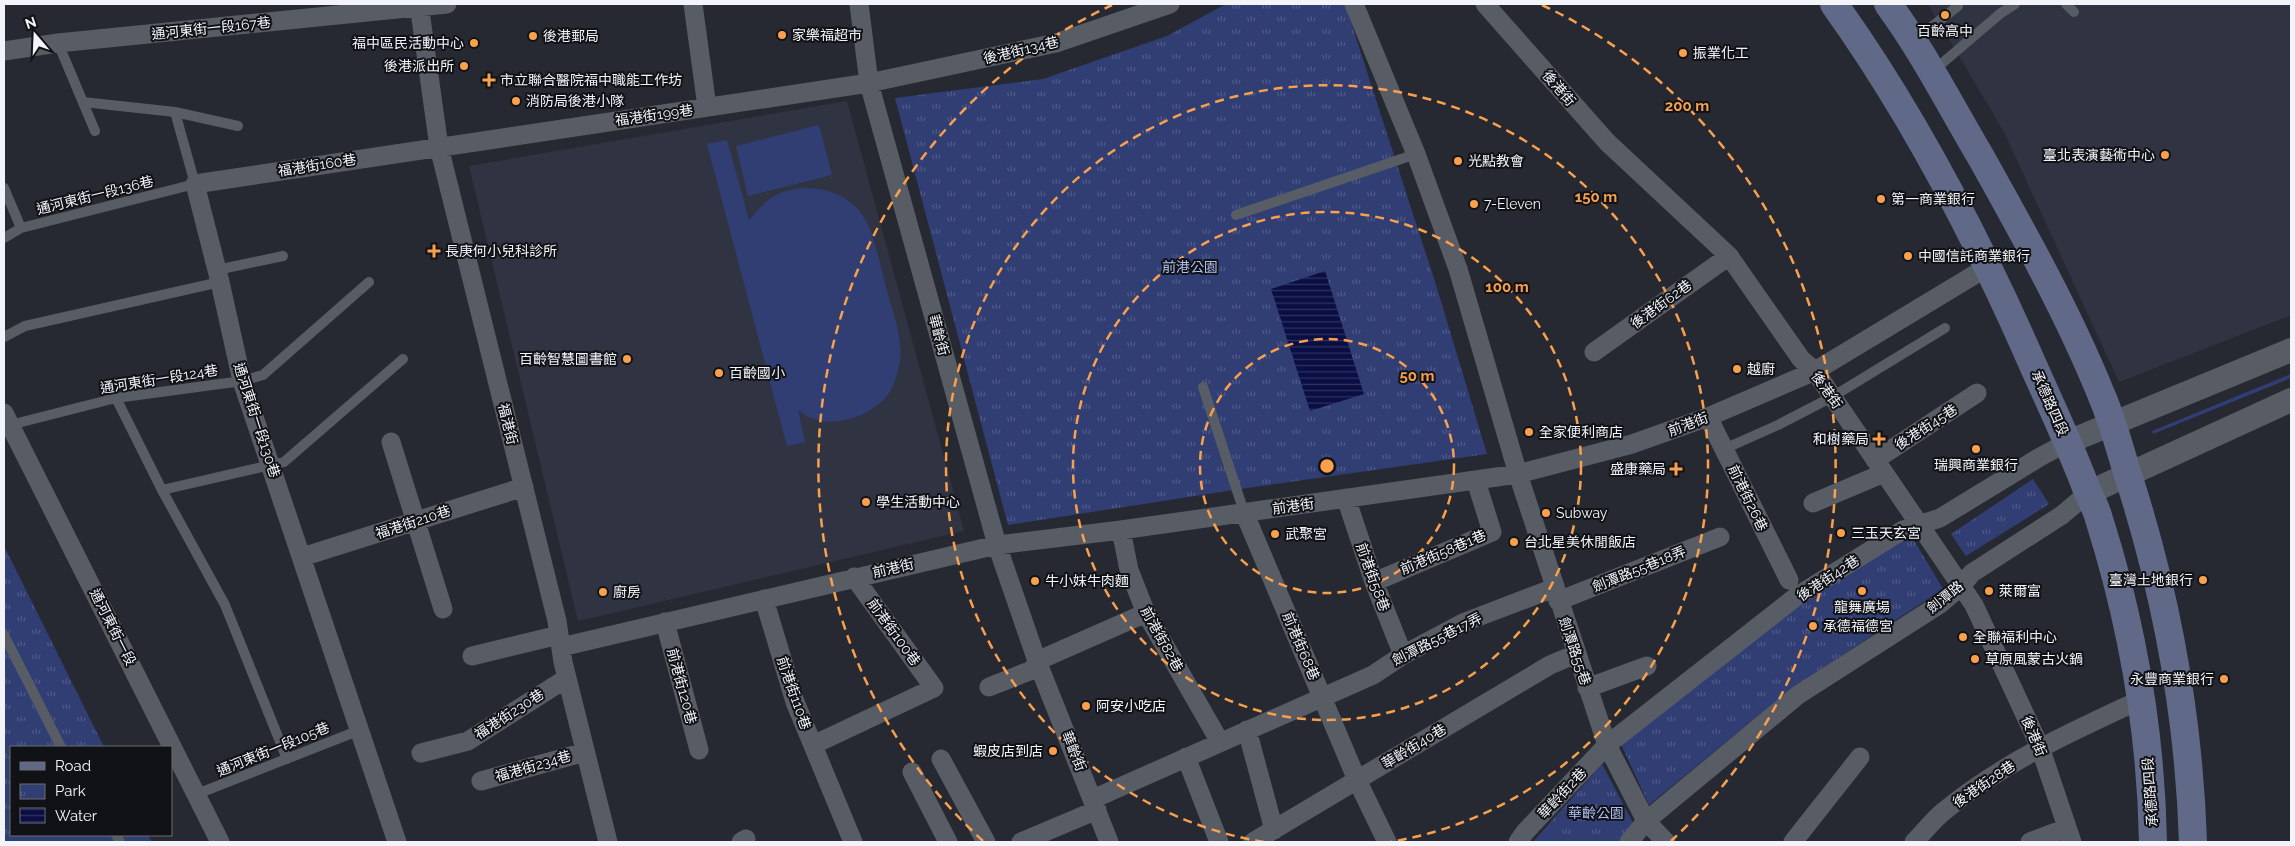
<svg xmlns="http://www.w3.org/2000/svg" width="2295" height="846" font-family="Raleway,'Noto Sans TC',sans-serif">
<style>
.built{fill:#303442}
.green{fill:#313e74}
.park{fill:url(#park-tufts)}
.water{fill:url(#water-rules)}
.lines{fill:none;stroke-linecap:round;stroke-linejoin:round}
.service{stroke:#585c65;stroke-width:10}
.minor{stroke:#585c65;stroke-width:19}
.tertiary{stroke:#585c65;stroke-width:24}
.secondary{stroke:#606a88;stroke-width:28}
.ring{fill:none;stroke:#f9a04c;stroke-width:2.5;stroke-dasharray:9 6}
.poi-dot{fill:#f9a04c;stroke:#111216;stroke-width:2}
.labels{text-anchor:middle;stroke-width:4;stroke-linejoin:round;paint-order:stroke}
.street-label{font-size:14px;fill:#f2f4fa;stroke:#111216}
.poi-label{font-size:14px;fill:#f2f4fa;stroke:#111216;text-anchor:start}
.park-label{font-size:14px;fill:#adbef2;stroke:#111216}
.centre{fill:#f9a04c;stroke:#111216;stroke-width:2.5}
.ring-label{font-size:15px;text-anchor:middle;font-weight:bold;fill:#f9a04c;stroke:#111216;stroke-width:4;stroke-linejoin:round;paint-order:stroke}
</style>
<defs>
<pattern id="park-tufts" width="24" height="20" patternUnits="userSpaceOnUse" patternTransform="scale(1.25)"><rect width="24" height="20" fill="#313e74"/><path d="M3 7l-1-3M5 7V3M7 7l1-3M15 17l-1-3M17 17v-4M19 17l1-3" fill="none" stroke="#4f5a89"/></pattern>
<pattern id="water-rules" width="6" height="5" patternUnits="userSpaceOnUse" patternTransform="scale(1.25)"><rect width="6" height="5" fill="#0a0e43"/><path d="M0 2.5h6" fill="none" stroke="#2e325f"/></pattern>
</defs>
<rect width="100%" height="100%" fill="#272932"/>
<path class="built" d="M1928 4H2291V315L2119 382 2004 132Z
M847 101 964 531 578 621 469 166Z"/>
<path class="green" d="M819 125 832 175 748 196 736 146Z
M727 140 749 220C756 213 762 204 771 198 798 181 839 186 860 212 874 228 880 266 886 287 892 311 903 336 900 361 898 373 894 387 887 396 870 416 836 428 811 418 806 416 802 413 798 410L805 442 787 446 707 144Z
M2291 374V378L2153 434 2152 431Z"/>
<path class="park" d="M1226 4H1345L1436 285 1487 454 1240 489 1008 525 895 98 1043 79 1167 36Z
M2033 479 2049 504 1966 556 1951 534Z
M1909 532 1943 589 1792 688 1649 805 1621 744 1801 602Z
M4 546 104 747H11V835H148L152 842H4Z
M1602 764 1633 823 1619 842H1533Z"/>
<path class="water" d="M1325 271 1364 394 1310 411 1271 289Z"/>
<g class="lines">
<path class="service" d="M2066 4 2074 12
M1915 40 1958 6
M58 43 95 131
M1933 71 2001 13 2015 4
M83 102 175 112 238 126
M4 188 21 228
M1236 215 1416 154
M4 238 21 228 195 184 175 112
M217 270 283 256
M4 337 25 326 220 282
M1203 387 1244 512
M116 398 162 490 225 605 287 759
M10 425 116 398 242 381 263 375 369 282
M1724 449 1778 425 1832 397 1945 328
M162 490 284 462 403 359
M4 635 61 747
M197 794 360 730
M116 835 120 842"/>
<path class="minor" d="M419 4 439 147 557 621 563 662 608 842
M693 4 707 107
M859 4 869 83 997 545 1037 661 1109 842
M1354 4 1416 154 1458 269 1518 474 1607 745 1646 821 1666 842
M1485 4 1607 142 1729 256 1801 359 1815 371 1974 605 2040 747 2072 842
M4 51 58 43 447 4
M1594 352 1729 256
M4 413 220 842
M1708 417 1789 580
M391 442 443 609
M1875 460 1977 393
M1346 498 1374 582 1403 655
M1813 503 1884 473
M1244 512 1357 780 1387 842
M1121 530 1129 570 1146 613 1220 742
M302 557 524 487
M1374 582 1492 532 1476 481
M764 599 795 702 853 842
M1558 601 1720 537
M665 622 699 750
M561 647 997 545 1121 530 1518 474 1632 444 1708 417 1815 371 1989 266
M472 656 559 635
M989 687 1032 670 1037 661 1146 613
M1587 688 1647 666
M1247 730 1274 830
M813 745 934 688 854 577
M421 753 468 741 567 678
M1186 757 1219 842
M941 759 986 842
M912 772 948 842
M481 781 585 752
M1093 799 1373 675 1403 655 1465 622 1554 588
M397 842 242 381 220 282 195 184 869 83 1056 43 1170 4
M741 842 746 839
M1021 842 1097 810
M1253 842 1550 665 1576 654
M1518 842 1525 832 1607 745 1797 596 1903 530 1940 518 2040 457 2068 442
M1629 842 1646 821 1798 695 1940 604 1961 586 1972 573 2062 515 2088 493
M1793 842 1860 757
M1914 842C1924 832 1933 820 1943 812 2003 762 2073 731 2142 699
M2030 842 2067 828"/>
<path class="tertiary" d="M2068 442 2291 350
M2088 493 2291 400"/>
<path class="secondary" d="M1834 4C1910 110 1972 228 2025 347 2045 393 2067 438 2085 485 2089 496 2096 507 2099 519 2132 623 2151 733 2153 842
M1888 4C1924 53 1951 107 1982 159 2025 236 2068 313 2101 394 2112 419 2119 446 2127 472 2166 592 2189 716 2193 842"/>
</g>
<g class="ring">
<circle cx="1327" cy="466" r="127"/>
<circle cx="1327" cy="466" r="254"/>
<path d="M1264 842A381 381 0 1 1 1390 842"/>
<path d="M983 841A509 509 0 0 1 1112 5M1542 5A509 509 0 0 1 1671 841"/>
</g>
<g class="poi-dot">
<circle cx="1945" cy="15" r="5"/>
<circle cx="782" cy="35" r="5"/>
<circle cx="533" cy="36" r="5"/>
<circle cx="474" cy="43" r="5"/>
<circle cx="1683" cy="53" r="5"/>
<circle cx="464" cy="66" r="5"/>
<path d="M486.5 72.5h5v5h5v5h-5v5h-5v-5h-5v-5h5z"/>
<circle cx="516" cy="101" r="5"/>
<circle cx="2165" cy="155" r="5"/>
<circle cx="1458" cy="161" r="5"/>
<circle cx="1881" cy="199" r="5"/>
<circle cx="1474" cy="204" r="5"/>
<path d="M431.5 243.5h5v5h5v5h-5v5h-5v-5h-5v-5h5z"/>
<circle cx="1908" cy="256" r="5"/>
<circle cx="627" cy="359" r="5"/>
<circle cx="1737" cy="369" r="5"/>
<circle cx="719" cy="373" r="5"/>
<circle cx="1529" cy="432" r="5"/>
<path d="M1876.5 431.5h5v5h5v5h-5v5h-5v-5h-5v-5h5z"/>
<circle cx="1976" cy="449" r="5"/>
<path d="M1673.5 461.5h5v5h5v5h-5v5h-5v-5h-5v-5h5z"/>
<circle cx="866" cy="502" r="5"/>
<circle cx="1546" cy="513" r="5"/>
<circle cx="1841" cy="533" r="5"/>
<circle cx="1275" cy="534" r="5"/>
<circle cx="1514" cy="542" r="5"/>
<circle cx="2203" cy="580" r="5"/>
<circle cx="1035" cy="581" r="5"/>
<circle cx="1862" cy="591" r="5"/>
<circle cx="1989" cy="591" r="5"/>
<circle cx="603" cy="592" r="5"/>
<circle cx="1813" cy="626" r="5"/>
<circle cx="1963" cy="637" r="5"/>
<circle cx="1975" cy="659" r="5"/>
<circle cx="2224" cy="679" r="5"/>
<circle cx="1086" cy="706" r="5"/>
<circle cx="1053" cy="751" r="5"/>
</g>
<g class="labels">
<g class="street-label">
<text transform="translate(211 28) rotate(-6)" y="5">通河東街一段167巷</text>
<text transform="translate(1021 50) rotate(-13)" y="5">後港街134巷</text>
<text transform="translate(1559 88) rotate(49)" y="5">後港街</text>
<text transform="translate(654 115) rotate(-8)" y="5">福港街199巷</text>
<text transform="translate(317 165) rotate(-9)" y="5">福港街160巷</text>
<text transform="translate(95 195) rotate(-14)" y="5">通河東街一段136巷</text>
<text transform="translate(1661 304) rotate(-36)" y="5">後港街62巷</text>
<text transform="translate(939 335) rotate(75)" y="5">華齡街</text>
<text transform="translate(159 379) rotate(-9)" y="5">通河東街一段124巷</text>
<text transform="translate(1827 390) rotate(55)" y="5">後港街</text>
<text transform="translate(2050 403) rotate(66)" y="5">承德路四段</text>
<text transform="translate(257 420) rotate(72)" y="5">通河東街一段130巷</text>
<text transform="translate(508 424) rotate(76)" y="5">福港街</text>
<text transform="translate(1688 424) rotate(-21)" y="5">前港街</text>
<text transform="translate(1926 427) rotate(-33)" y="5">後港街45巷</text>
<text transform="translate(1748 498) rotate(64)" y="5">前港街26巷</text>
<text transform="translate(1293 506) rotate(-8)" y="5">前港街</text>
<text transform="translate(413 522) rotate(-18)" y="5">福港街210巷</text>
<text transform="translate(1443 552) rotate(-23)" y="5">前港街58巷1巷</text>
<text transform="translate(893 568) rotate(-13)" y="5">前港街</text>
<text transform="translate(1639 569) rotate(-22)" y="5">劍潭路55巷18弄</text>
<text transform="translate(1373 577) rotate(70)" y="5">前港街58巷</text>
<text transform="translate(1828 578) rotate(-33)" y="5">後港街42巷</text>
<text transform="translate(1945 597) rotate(-39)" y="5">劍潭路</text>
<text transform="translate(113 627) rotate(63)" y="5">通河東街一段</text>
<text transform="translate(894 632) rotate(54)" y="5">前港街100巷</text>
<text transform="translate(1162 639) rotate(61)" y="5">前港街82巷</text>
<text transform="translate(1437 639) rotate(-27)" y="5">劍潭路55巷17弄</text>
<text transform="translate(1301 646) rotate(67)" y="5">前港街68巷</text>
<text transform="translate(1575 651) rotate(71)" y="5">劍潭路55巷</text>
<text transform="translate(682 686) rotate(75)" y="5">前港街120巷</text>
<text transform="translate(794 693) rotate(71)" y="5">前港街110巷</text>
<text transform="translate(509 714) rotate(-33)" y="5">福港街230巷</text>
<text transform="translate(2034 736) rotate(67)" y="5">後港街</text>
<text transform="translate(1414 746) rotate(-31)" y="5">華齡街40巷</text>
<text transform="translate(273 749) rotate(-22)" y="5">通河東街一段105巷</text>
<text transform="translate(1074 751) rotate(68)" y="5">華齡街</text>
<text transform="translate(533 766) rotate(-16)" y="5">福港街234巷</text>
<text transform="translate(1984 784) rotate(-34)" y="5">後港街28巷</text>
<text transform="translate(2150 792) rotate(-94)" y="5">承德路四段</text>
<text transform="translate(1562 793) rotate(-47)" y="5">華齡街2巷</text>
</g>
<g class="poi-label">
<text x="1945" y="36" text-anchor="middle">百齡高中</text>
<text x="792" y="40">家樂福超市</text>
<text x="543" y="41">後港郵局</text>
<text x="464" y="48" text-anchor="end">福中區民活動中心</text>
<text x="1693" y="58">振業化工</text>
<text x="454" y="71" text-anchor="end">後港派出所</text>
<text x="500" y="85">市立聯合醫院福中職能工作坊</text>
<text x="526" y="106">消防局後港小隊</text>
<text x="2155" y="160" text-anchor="end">臺北表演藝術中心</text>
<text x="1468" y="166">光點教會</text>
<text x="1891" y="204">第一商業銀行</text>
<text x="1484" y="209">7-Eleven</text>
<text x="445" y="256">長庚何小兒科診所</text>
<text x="1918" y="261">中國信託商業銀行</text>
<text x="617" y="364" text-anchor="end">百齡智慧圖書館</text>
<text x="1747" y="374">越廚</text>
<text x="729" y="378">百齡國小</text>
<text x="1539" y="437">全家便利商店</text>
<text x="1869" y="444" text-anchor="end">和樹藥局</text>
<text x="1976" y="470" text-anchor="middle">瑞興商業銀行</text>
<text x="1666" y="474" text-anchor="end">盛康藥局</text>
<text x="876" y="507">學生活動中心</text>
<text x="1556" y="518">Subway</text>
<text x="1851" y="538">三玉天玄宮</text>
<text x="1285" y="539">武聚宮</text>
<text x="1524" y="547">台北星美休閒飯店</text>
<text x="2193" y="585" text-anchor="end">臺灣土地銀行</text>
<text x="1045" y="586">牛小妹牛肉麵</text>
<text x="1999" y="596">萊爾富</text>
<text x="613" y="597">廚房</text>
<text x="1862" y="612" text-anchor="middle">龍舞廣場</text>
<text x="1823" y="631">承德福德宮</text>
<text x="1973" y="642">全聯福利中心</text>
<text x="1985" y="664">草原風蒙古火鍋</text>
<text x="2214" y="684" text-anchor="end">永豐商業銀行</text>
<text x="1096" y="711">阿安小吃店</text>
<text x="1043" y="756" text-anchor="end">蝦皮店到店</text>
</g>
<g class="park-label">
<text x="1190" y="272">前港公園</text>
<text x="1596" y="818">華齡公園</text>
</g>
</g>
<circle cx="1327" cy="466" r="8" class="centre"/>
<g class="ring-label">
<text x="1687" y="111">200 m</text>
<text x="1596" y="202">150 m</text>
<text x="1507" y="292">100 m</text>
<text x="1417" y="381">50 m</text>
</g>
<rect width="2295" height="846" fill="none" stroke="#f2f4fa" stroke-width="10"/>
<rect x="10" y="746" width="162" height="90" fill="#111216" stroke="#6b6c71"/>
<rect x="20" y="762" width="25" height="8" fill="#606a88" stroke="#6b6c71"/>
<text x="55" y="771" font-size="15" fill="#f2f4fa">Road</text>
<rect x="20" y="784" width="25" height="15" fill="url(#park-tufts)" stroke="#6b6c71"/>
<text x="55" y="796" font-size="15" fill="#f2f4fa">Park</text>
<rect x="20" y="808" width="25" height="15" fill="url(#water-rules)" stroke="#6b6c71"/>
<text x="55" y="821" font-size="15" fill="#f2f4fa">Water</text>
<g transform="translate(35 35) rotate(341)" stroke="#111216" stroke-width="4" paint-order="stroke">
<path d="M0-4L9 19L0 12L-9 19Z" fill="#f2f4fa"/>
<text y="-8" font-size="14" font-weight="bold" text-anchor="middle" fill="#f2f4fa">N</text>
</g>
</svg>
